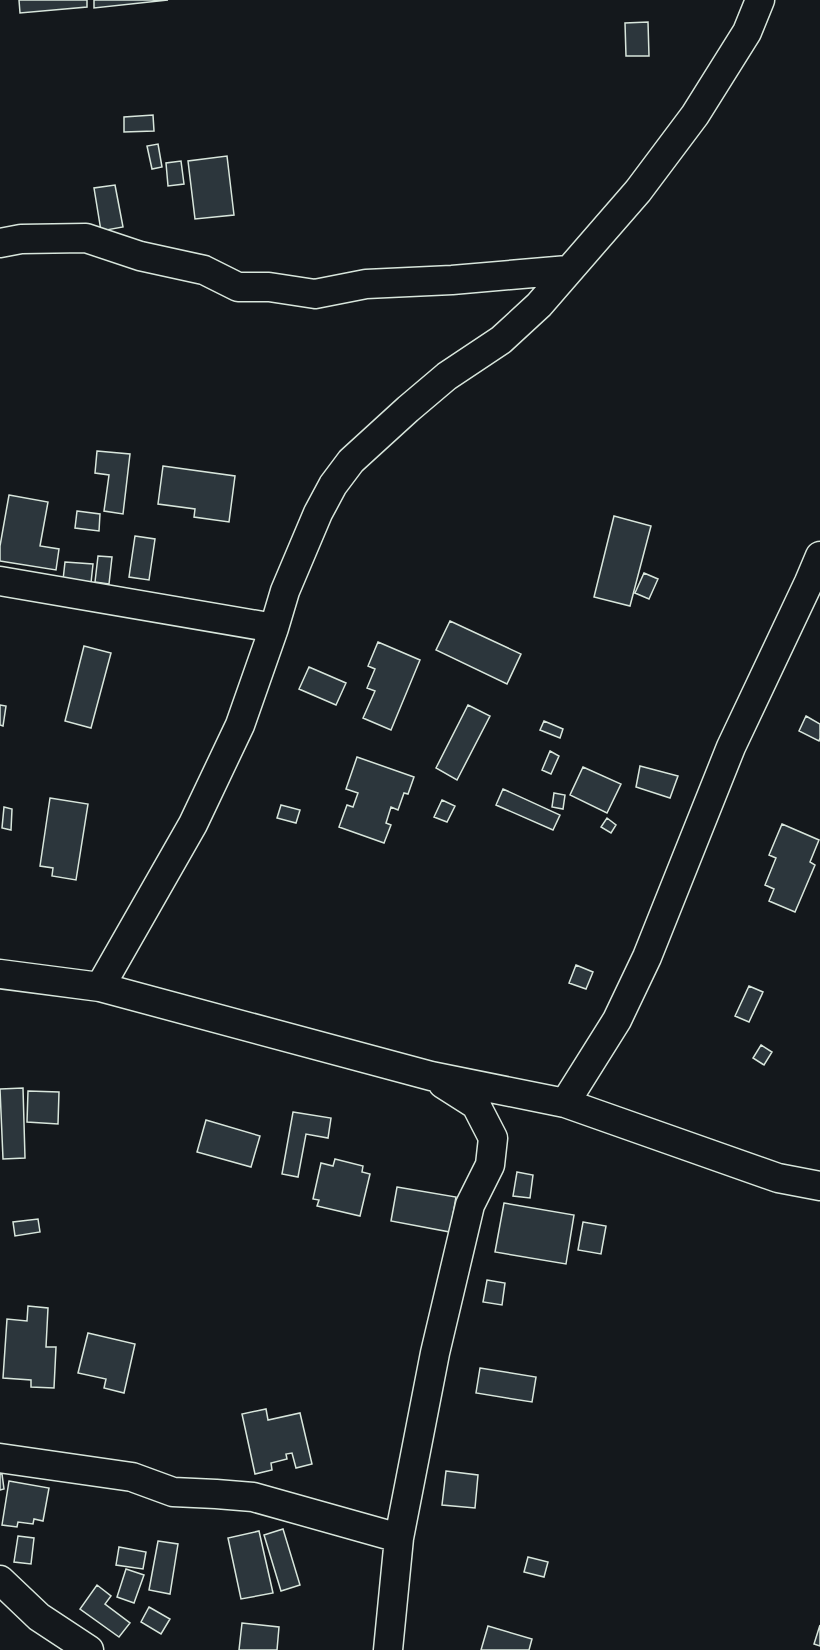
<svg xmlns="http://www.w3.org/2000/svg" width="820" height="1650" font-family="'IBM Plex Sans',sans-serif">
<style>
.building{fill:#2c363c;stroke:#d8e6dc;stroke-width:1.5}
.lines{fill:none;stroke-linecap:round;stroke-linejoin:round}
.minor-casing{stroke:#d8e6dc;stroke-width:31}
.minor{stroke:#14181c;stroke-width:28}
</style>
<rect width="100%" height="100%" fill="#14181c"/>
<path class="building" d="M19 0H87V7L20 13Z
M94 0H168L94 8Z
M648 22 649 56H626L625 23Z
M153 115 154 131 124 132V117Z
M158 144 162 167 152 169 147 146Z
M227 156 234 215 195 219 188 161Z
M181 161 184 184 168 186 166 163Z
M115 185 123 227 101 231 94 188Z
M97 451 130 454 123 514 104 511 109 475 95 473Z
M163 466 235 476 229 522 194 517 195 509 158 504Z
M9 495 48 502 40 546 59 549 56 570 0 561V546Z
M77 511 100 514 99 531 75 528Z
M614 516 651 526 630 606 594 597Z
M135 536 155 539 149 580 129 577Z
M98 556 112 557 109 584 95 582Z
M65 562 93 564 91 583 63 580Z
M644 573 658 579 649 599 635 593Z
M450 621 521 654 507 684 436 650Z
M378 642 420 660 391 730 363 718 375 691 367 688 375 669 368 666Z
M84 646 111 653 91 728 65 721Z
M309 667 346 683 336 705 299 689Z
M0 705 6 706 3 726 0 725Z
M468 705 490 716 457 780 436 768Z
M806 716 820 724V738L819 741 799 731Z
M544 721 563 729 560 738 540 730Z
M550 751 559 756 551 774 542 770Z
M357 757 414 777 408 794 404 793 398 810 391 807 386 823 391 825 384 843 339 827 347 805 353 807 358 793 346 789Z
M640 766 678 776 670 798 636 787Z
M583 767 621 784 607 813 570 795Z
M503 789 560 815 553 830 496 805Z
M554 793 565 795 563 809 552 807Z
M50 798 88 804 76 880 52 876 53 868 40 866Z
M442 800 455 806 447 822 434 817Z
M281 805 300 810 296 823 277 818Z
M4 807 12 809 11 830 2 828Z
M607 818 616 825 611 833 601 827Z
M782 824 819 840 810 862 815 865 795 912 769 901 774 889 765 885 776 858 769 855Z
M576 965 593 972 586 989 569 983Z
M749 986 763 992 749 1022 735 1016Z
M761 1045 772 1052 764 1065 753 1058Z
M23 1088 25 1158 3 1159 0 1089Z
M28 1091 59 1092 58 1124 27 1122Z
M293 1112 331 1118 328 1138 306 1134 298 1177 282 1174Z
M206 1120 260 1136 251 1167 197 1152Z
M335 1159 363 1166 362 1172 370 1174 360 1216 317 1206 319 1200 313 1199 321 1163 333 1166Z
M517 1172 533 1175 530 1198 513 1196Z
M397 1187 456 1197 450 1232 391 1221Z
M504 1203 574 1215 566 1264 495 1252Z
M38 1219 40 1232 15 1236 13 1222Z
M583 1222 606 1226 601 1254 578 1250Z
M487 1280 505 1283 502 1305 483 1302Z
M28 1306 48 1308 46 1347H56L54 1388 31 1387V1380L3 1378 7 1319 27 1321Z
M88 1333 135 1344 124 1393 104 1388 106 1379 78 1373Z
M480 1368 536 1377 532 1402 476 1393Z
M266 1409 268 1420 300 1413 312 1464 296 1468 292 1453 286 1454 287 1459 271 1463 272 1470 255 1474 242 1414Z
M446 1471 478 1475 475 1508 442 1505Z
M0 1474H2L4 1489 0 1490Z
M9 1481 49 1488 43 1521 34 1519 33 1524 18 1522 17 1527 2 1525Z
M283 1529 300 1585 281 1591 264 1535Z
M259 1531 273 1593 241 1599 228 1538Z
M18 1536 34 1538 31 1564 14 1562Z
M158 1541 178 1544 170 1594 149 1590Z
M119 1547 146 1552 143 1569 116 1565Z
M528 1557 548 1562 544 1577 524 1572Z
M126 1569 144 1575 134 1603 117 1597Z
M97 1585 111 1596 105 1604 130 1623 119 1637 80 1609Z
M149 1607 170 1619 161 1634 141 1622Z
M242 1623 279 1627 277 1650H239Z
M820 1625V1646L814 1644Z
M488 1626 532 1639 529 1650H481Z"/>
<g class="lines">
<defs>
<path id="minor" d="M0 243 21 239 86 238 140 256 204 270 238 287H269L315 294 366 284 452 280 568 270
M0 581 274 628
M0 974 100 987 431 1076 565 1103 778 1178 820 1186
M100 987 193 824 240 725 274 628 285 591 318 513 333 485 351 461 408 409 447 376 501 340 539 305 638 191 695 115 747 32 760 0
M565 1103 617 1020 647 957 731 747 809 582 820 556
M0 1458 132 1477 173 1492 216 1494 253 1497 399 1538
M0 1580 39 1617 89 1650
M388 1650 399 1538 435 1353 470 1205 490 1165 493 1138 476 1105 443 1084"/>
</defs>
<use href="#minor" class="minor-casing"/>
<use href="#minor" class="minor"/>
</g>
</svg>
